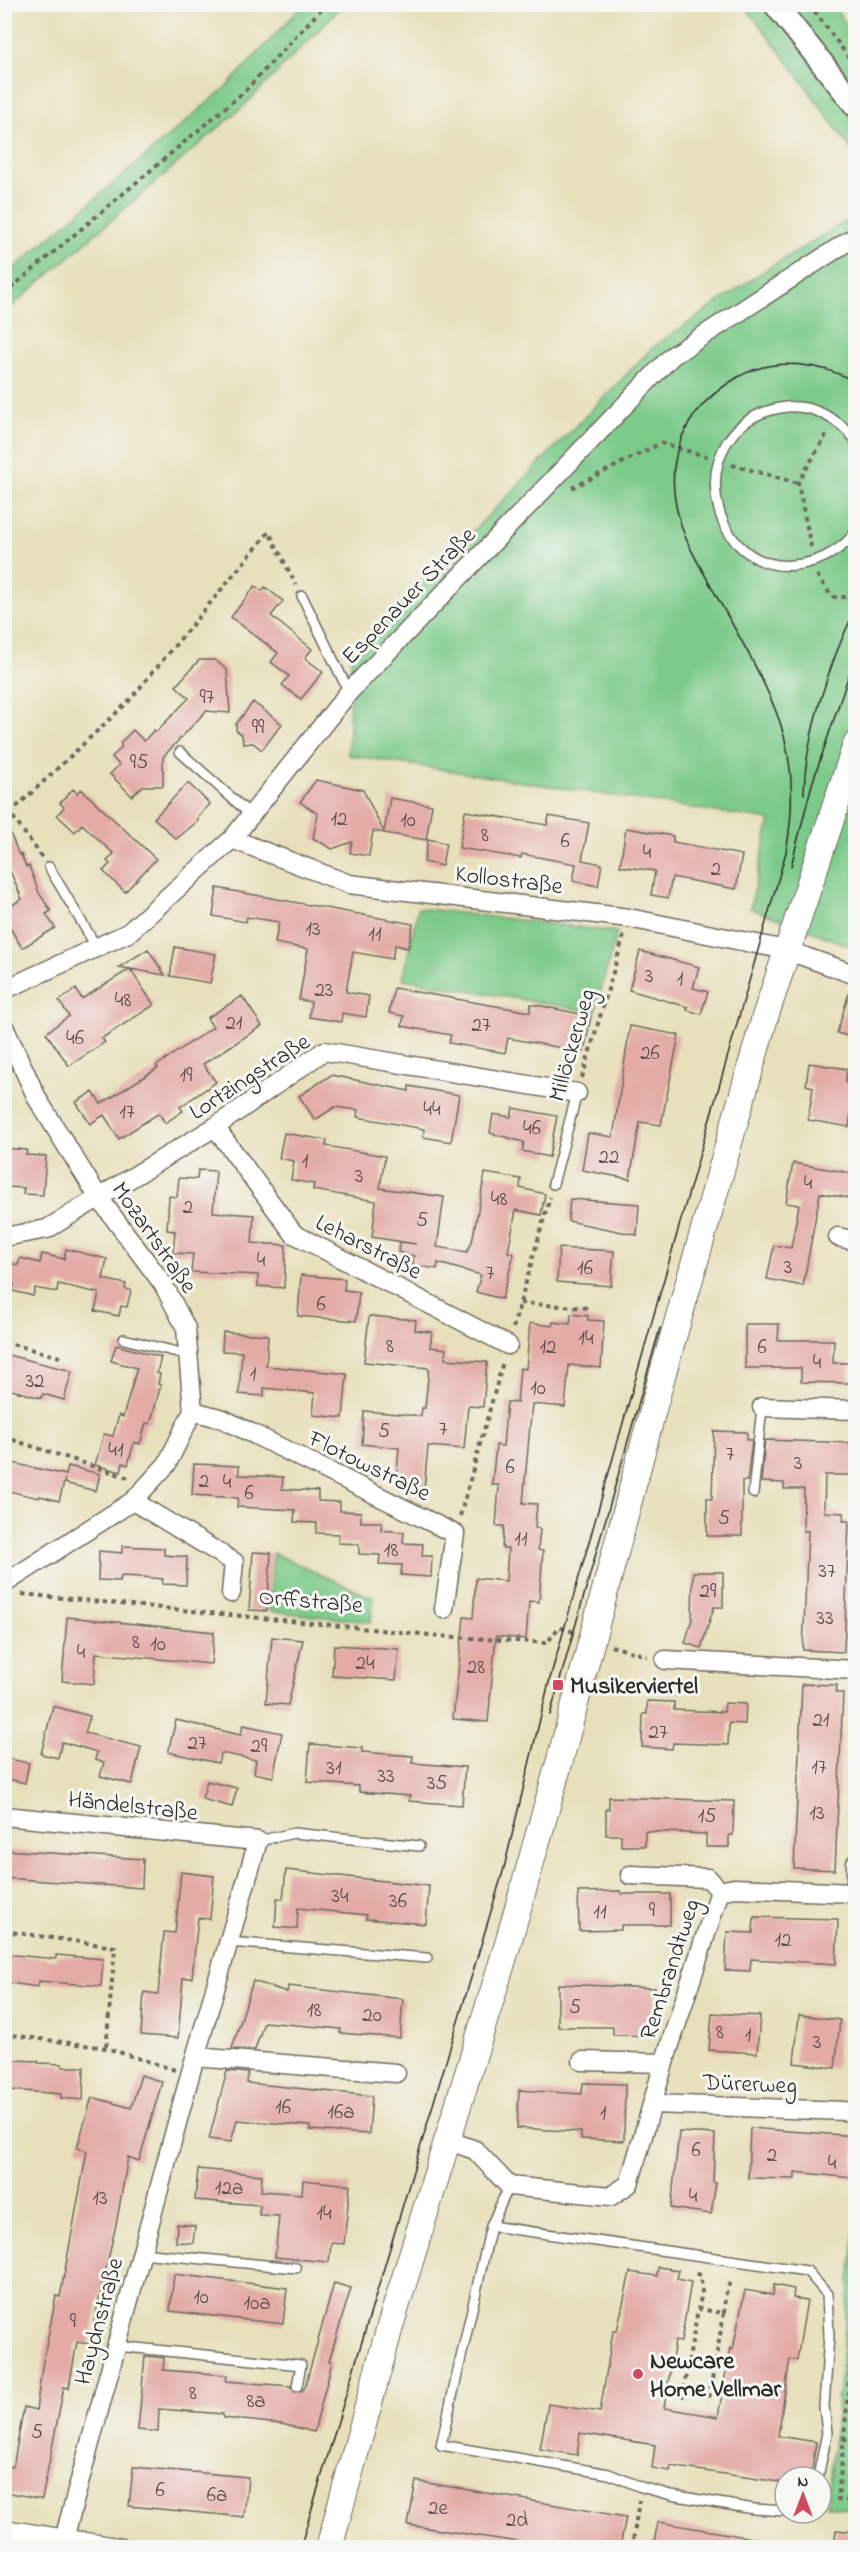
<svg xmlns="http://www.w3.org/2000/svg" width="860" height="2552" font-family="'Indie Flower',sans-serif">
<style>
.green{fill:#7cca89;stroke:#547a5a;stroke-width:1.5}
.building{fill:#e3aaa6}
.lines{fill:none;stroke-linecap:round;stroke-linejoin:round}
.service-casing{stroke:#6d6a5d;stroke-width:12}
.minor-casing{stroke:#6d6a5d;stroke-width:21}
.tertiary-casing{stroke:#6d6a5d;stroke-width:26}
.secondary-casing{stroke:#6d6a5d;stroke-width:28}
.path{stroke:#6d6a5d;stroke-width:4;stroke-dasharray:4.5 4.5;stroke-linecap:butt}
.service{stroke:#fff;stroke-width:9}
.minor{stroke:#fff;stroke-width:18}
.tertiary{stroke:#fff;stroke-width:22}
.secondary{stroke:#fff;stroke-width:26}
.tram{stroke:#2b2b2b;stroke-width:1.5}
.poi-dot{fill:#d1495b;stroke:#f6f6f2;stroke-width:2}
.labels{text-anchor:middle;stroke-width:6;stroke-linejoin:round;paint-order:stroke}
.number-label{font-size:21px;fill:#594b4a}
.street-label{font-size:24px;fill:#2b2b2b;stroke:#f6f6f2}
.poi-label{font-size:24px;font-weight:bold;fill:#2b2b2b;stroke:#f6f6f2;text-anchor:start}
</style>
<rect width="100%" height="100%" fill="#f6f6f2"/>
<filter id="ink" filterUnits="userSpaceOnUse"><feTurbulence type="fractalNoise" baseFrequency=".0167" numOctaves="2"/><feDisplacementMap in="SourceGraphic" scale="12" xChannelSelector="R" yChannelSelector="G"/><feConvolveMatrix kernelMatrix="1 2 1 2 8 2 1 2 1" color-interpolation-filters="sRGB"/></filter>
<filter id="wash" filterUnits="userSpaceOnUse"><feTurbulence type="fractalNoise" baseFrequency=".008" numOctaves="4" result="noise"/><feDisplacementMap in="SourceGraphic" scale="24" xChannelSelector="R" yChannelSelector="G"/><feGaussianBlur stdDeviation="1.35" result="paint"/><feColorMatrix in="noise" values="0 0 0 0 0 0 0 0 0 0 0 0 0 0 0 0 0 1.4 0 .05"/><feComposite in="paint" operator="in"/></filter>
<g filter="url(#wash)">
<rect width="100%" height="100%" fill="#e8e0bb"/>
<path class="green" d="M303 5H343L245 105 5 312V276L226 87Z
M744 5H832L855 36V155L798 75Z
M855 216V948L750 908 770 820 348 755 351 656 652 348 764 271Z
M418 908 617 932 595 1012 403 979Z
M273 1553 373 1598 371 1622 269 1611Z
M855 2231 856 2509H855L827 2505Z"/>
<g id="blocks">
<path class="building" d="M255 586 262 591 265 587 283 601 271 616 312 649 305 658 323 672 301 699 282 685 289 676 271 662 278 653 231 617Z
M199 660H215L227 670 230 713 206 711 163 757V786H143L132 796 110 774 119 765 112 757 121 748V742L133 730 144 741 154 730 156 732 189 698 176 686Z
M253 702 282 724 262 750 253 743 243 744 242 735 236 730V724Z
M316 780 363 790 384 832 390 798 432 805 426 840 373 831 369 856 350 853 352 842 332 849 313 838 318 814 300 802Z
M188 783 210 804 198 817V821L176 839 154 818Z
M73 789 77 793 81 789 156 859 125 892 103 871 110 864 107 861 114 854 82 824 75 832 57 815 64 807 60 803Z
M465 811 547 825 549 816 589 823 582 860 602 864 598 886 573 881 576 864 522 854 521 858 459 848Z
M5 820 19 855 21 854 26 867 29 866 39 893 51 911 46 914 55 928 22 948 4 918V910L22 899 11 873 4 876Z
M626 828 673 836V842L742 855 736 889 672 877 668 898 651 895 655 871 620 866Z
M428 839 446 843 442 866 424 862Z
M217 888 413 924 408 948 395 945 392 959 353 952 346 992 369 996 366 1017 342 1013 341 1022 309 1017 311 1002 299 1000 308 949 275 943 279 922 247 917 246 922 213 916Z
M175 947 216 954 210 983 170 976Z
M148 949 165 975 130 969 154 1005 102 1038 105 1042 69 1066 46 1033 69 1016 59 1001 76 989 82 999 130 969 119 967Z
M640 951 699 967 693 988 708 992 701 1014 687 1010 688 1007 629 990Z
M851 986H855V1038L837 1033Z
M394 988 530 1012 531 1004 591 1016 584 1052 508 1038 505 1053 449 1043 451 1035 402 1026 404 1016 389 1013Z
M242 996 262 1026 203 1064 216 1082 180 1107 183 1111 165 1123 159 1113 119 1139 104 1115 90 1124 76 1102 93 1092 101 1104 158 1068 156 1066 213 1027 207 1018Z
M630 1026 679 1035 661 1125 640 1122 630 1179 582 1170 588 1133 613 1137Z
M809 1063 847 1069 845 1083 855 1084 849 1127 808 1120 813 1087 806 1085Z
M331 1075 409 1091V1086L459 1095 451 1142 423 1137 424 1129 357 1117 358 1110 335 1107 315 1120 299 1096Z
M513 1108 557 1116 549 1157 522 1151 524 1142 490 1133 493 1114 511 1117Z
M284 1133 327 1140 326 1146 385 1156 380 1188 444 1197 437 1247 467 1252 472 1242 485 1173 521 1179 520 1188 545 1194 541 1215 516 1210 508 1252 514 1254 502 1299 476 1292 481 1275 438 1263 437 1269 413 1265 414 1256 398 1252 400 1242 416 1244 372 1237 376 1201 313 1190 314 1184 291 1180 294 1161 279 1158Z
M4 1148 27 1150 26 1155 46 1156 43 1195 23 1194 24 1188 7 1187 8 1183H4Z
M793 1163 855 1174V1199L820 1193 803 1286 767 1279 774 1245 791 1248 799 1205 786 1203Z
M198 1170 216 1171 213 1212 254 1215 252 1243 286 1245 284 1288 258 1286V1275L191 1272 193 1254 173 1253 175 1231 167 1230 169 1196 177 1197 179 1178 197 1179Z
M570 1199 639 1204 637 1235 568 1221Z
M559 1248 614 1251 611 1286 557 1282Z
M66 1249 107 1259 103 1279 126 1284 125 1289 131 1290 127 1307 121 1306 119 1316 95 1311 99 1293 58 1284 57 1292 35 1288 33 1296 13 1291 14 1284 5 1282 9 1263 18 1265 20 1258 40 1263 42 1254 64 1259Z
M301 1275 345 1279 344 1290 359 1292 356 1321 298 1316Z
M571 1314 588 1316V1320L604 1321 601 1368 569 1365 565 1407 532 1404 523 1503 537 1504 535 1528 540 1529 538 1550 543 1551 539 1602 529 1601 526 1639 496 1636 488 1722 453 1719 464 1617 473 1618 476 1578 506 1581 508 1548H502L504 1526H496L499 1485H492L496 1445 503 1446 507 1402 517 1403 520 1368 526 1369 530 1323 552 1326 553 1322 570 1324Z
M369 1316 416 1320 415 1330 432 1332 430 1347 446 1349 445 1359 487 1362 483 1407 468 1406 464 1449 428 1446 424 1489 406 1487 407 1483 396 1482 399 1448 362 1444 364 1411 421 1416 422 1408H425L429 1368 364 1362Z
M745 1324H779L778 1340H834L833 1363H849V1383L801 1382V1368H745Z
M223 1332 268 1335 266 1366 347 1374 343 1418 313 1415 315 1393 264 1388V1396L239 1394 242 1352 222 1351Z
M116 1345 161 1357 157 1373 160 1374 158 1384 161 1385 150 1424 146 1423 140 1444 134 1442 128 1465 123 1463 121 1472 95 1465 104 1434 113 1436 119 1415 123 1417 137 1368 111 1361Z
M8 1355 72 1371 64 1400 43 1394 41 1398 4 1388V1358L7 1359Z
M714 1431 747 1432V1440H752L747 1481H742V1536H707V1498L712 1499Z
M765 1440 855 1443V1475H825L824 1512 844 1513 843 1521H849L844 1652 803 1650 808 1531H803L804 1489H784V1483L761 1482Z
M4 1461 66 1475 68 1466 100 1474 96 1491 64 1483 65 1479 59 1501 40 1496 39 1498 4 1490Z
M194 1464 239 1466V1475L283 1477 282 1489 318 1491V1501L340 1502V1511L361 1512V1522H382L381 1530 404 1532 403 1543 423 1544 422 1556H432L431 1577 401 1575 402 1565 379 1564 380 1555 359 1554V1544L338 1543 339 1534 316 1533 317 1523 294 1522 295 1510 237 1507 238 1498 192 1495Z
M122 1546 164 1548V1555L187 1557 186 1585 162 1584 163 1579 142 1577 121 1576 120 1581 98 1580 99 1551 122 1553Z
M253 1552 271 1553 267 1611 249 1610Z
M693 1572H723V1607H714L701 1648 685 1643 692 1619Z
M67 1617 214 1632 211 1664 96 1653 94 1684 62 1681Z
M272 1637 303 1640 288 1705 266 1703Z
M334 1645 399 1649 396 1680 332 1676Z
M802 1684 837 1685 836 1693H843L835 1870 794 1868Z
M647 1701 674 1702V1710L724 1712 725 1703 746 1704 745 1724 729 1723 728 1745 673 1743 672 1749 642 1747 643 1714H647Z
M53 1706 90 1716 85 1733 141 1747 132 1784 100 1776 104 1762 95 1760 97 1752 62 1742 58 1758 41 1754Z
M176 1720 241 1735 243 1725 282 1733 273 1777 254 1773 256 1760 221 1753 218 1763 168 1752Z
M310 1744 362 1748V1752L413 1756 412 1763 465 1767 462 1805 409 1801 410 1796 359 1792V1786L307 1782Z
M4 1758 29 1763 25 1783 4 1778Z
M207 1781 237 1788 232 1807 202 1799Z
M609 1797 734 1801 733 1835H729V1847H706V1834L645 1831V1846H621V1835H606V1809H609Z
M4 1850 143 1859 142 1888 4 1878Z
M286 1870 429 1886 426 1924 366 1919 367 1915 298 1908 297 1929 275 1927 277 1898 283 1899Z
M181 1872 214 1876 210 1919 198 1918 192 1978H183L178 2038 141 2035 144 1992 158 1994 164 1932 175 1933Z
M621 1891V1894H670V1925H621V1930L579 1931 578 1892Z
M754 1917 838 1919 836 1964 751 1959 750 1971 725 1970 727 1932 753 1933Z
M4 1954 56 1959V1955L103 1959 101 1986 39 1981 38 1987 4 1982Z
M253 1981 287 1992 288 1986 403 1999 400 2038 340 2033 341 2029 264 2022 255 2050 232 2049Z
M558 1984 655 1988 654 2036 613 2035V2027H558Z
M712 2013 760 2016 757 2053 709 2050Z
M799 2015 840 2020 835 2068 794 2063Z
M12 2060 38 2061V2063L62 2064V2067H84L83 2100 61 2098V2094L11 2090Z
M227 2071 248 2073 247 2083 372 2096 369 2134 310 2130V2126L237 2120 231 2142 209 2139Z
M141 2075 162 2082 139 2161 128 2157 117 2220 89 2344 77 2342 69 2388 64 2387 62 2397 42 2499 4 2492V2466L13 2467 24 2407 36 2410 42 2367 56 2296 60 2297 87 2151 77 2148 92 2097 131 2108Z
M583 2083 625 2084 624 2141 581 2139V2132L517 2128 519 2090 582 2094Z
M750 2128 855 2136 853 2178 795 2172V2179L748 2178Z
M679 2132 715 2134 713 2182 716 2183 711 2214 671 2208Z
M198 2169 262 2175 261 2191 302 2194 303 2180 350 2185 344 2244 331 2243 329 2262 275 2257 279 2216 259 2215 260 2205 195 2200Z
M177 2224 195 2226 193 2243 176 2242Z
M658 2267 679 2270 677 2279 691 2282 681 2342 675 2341 664 2408 718 2417 730 2348 733 2349 745 2290 773 2295 774 2285 794 2289 793 2298 807 2300 797 2360 790 2359 778 2436 816 2442 811 2477H785V2483L671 2466 670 2471 652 2468 655 2445 580 2433 577 2455 540 2449 548 2404 600 2412 613 2331H617L630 2272 657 2276Z
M174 2274 287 2288 283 2324 170 2311Z
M334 2283 351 2288 329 2361 332 2362 314 2432 282 2424 223 2418V2414L159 2409 158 2432 138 2430 145 2356 164 2358 163 2370 227 2375 226 2381 290 2386 295 2392 302 2391 305 2387Z
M133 2467 248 2477 244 2517 129 2506Z
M416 2481 626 2517 620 2547H552L408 2525Z
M658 2522 758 2539 757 2547H653Z
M836 2530 855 2532V2547H834Z"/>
</g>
</g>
<g filter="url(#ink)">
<use href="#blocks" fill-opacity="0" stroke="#6d6a5d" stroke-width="1.5"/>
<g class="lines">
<defs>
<path id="service" d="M856 440C837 418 810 402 780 408 677 427 707 582 802 564 824 560 842 549 856 532
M302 596 349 692
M180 752 251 815
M49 867 97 948
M553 1184 577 1093
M124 1339 189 1355
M753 1493 762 1407
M258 1841 294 1833 419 1846
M228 1942 427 1958
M509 2186 491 2226 441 2445 609 2474 641 2487 671 2495 754 2509 785 2511
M491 2226 807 2271 827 2294 829 2336 824 2406 827 2433 818 2477
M141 2253 296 2268
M117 2346 301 2365 297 2386"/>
<path id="minor" d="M232 839 349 884 629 918 786 950 856 975
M4 990 128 933 232 839 349 692 672 356 856 236
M4 1027 38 1100 99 1198 163 1284 186 1328 193 1411 167 1464 133 1501 4 1584
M215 1127 294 1234 508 1345
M4 1237 47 1229 215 1127 324 1051 577 1093
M838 1237 856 1241
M762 1407 856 1410
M193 1411 223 1419 455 1534 444 1609
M133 1501 234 1562 231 1593
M665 1660 856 1670
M4 1816 258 1841 190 2075 64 2539
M856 1863V1897
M630 1875 708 1878 720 1891
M195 2057 396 2073
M582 2061 664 2063
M653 2104 845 2111
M447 2140 475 2150 509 2186 611 2196 629 2184 664 2063 720 1891 734 1888 854 1893
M4 2529 123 2548"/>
<path id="tertiary" d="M775 4 856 106"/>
<path id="secondary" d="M329 2548 391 2323 506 1950 560 1760 662 1376 765 1017 856 745"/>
</defs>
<use href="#service" class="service-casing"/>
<use href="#minor" class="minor-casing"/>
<use href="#tertiary" class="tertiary-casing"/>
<use href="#secondary" class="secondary-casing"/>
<path class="path" d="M809 4 856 67
M4 294 245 91 326 4
M732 465 798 483
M572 488 661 443 708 457
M811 547 798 483 828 432
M817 575 832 597H856
M42 857 10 813 128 702 269 532 296 585
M582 1078 624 935
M520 1303 589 1308
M513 1328 550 1197
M4 1342 60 1357
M4 1437 129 1478
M460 1516 503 1362
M22 1594 440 1636 547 1643 559 1627 574 1632
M611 1646 647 1656
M4 1931 115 1947 106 2048
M4 2034 106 2048 175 2070
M697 2273 701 2276 702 2294 698 2309
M856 2310 838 2500 856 2501
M724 2313 725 2296 730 2282
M849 2374 856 2375
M682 2398 698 2309 724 2313 708 2402
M843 2439 856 2440
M632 2548 639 2500"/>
<use href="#service" class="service"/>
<use href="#minor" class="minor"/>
<use href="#tertiary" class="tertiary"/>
<use href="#secondary" class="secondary"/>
<path class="tram" d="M804 794C805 736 830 661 856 608
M791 866 812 784 856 654
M550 1715 660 1328
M300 2548 504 1868 549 1682 786 852C795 803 794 755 775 709 758 667 734 628 712 588 703 571 692 554 685 536 659 470 677 413 738 377 775 356 821 363 856 382"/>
</g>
</g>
<g class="poi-dot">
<rect x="552" y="1679" width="12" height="12" rx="3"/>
<circle cx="638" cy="2374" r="6"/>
</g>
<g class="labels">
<g class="number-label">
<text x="207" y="703">97</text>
<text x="258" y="733">99</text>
<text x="139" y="768">95</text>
<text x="339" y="825">12</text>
<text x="408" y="826">10</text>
<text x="485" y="841">8</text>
<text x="565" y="847">6</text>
<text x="647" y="858">4</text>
<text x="716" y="875">2</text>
<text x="313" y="935">13</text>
<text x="375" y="940">11</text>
<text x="649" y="982">3</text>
<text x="680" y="985">1</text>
<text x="324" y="996">23</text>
<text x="123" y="1006">48</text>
<text x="234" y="1029">21</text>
<text x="481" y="1031">27</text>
<text x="75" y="1044">46</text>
<text x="650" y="1059">26</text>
<text x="186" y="1081">19</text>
<text x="432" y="1115">44</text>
<text x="127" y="1118">17</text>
<text x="532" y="1134">46</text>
<text x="609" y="1163">22</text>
<text x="305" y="1167">1</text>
<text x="359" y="1182">3</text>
<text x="808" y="1189">4</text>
<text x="499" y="1205">48</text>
<text x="188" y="1213">2</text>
<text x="422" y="1226">5</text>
<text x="261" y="1266">4</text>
<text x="788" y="1273">3</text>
<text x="585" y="1274">16</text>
<text x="490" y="1279">7</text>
<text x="321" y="1310">6</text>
<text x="586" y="1344">14</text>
<text x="390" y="1352">8</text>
<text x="548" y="1353">12</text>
<text x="762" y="1353">6</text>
<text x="817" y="1368">4</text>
<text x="253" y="1380">1</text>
<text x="35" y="1387">32</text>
<text x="538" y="1394">10</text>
<text x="443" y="1435">7</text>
<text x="384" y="1437">5</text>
<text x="116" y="1456">41</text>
<text x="730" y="1460">7</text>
<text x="798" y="1469">3</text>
<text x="510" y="1473">6</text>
<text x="204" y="1487">2</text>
<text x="227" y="1488">4</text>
<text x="249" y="1499">6</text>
<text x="724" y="1524">5</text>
<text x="521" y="1545">11</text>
<text x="391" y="1556">18</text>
<text x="827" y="1577">37</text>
<text x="708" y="1597">29</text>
<text x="825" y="1624">33</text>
<text x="136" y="1648">8</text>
<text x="158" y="1650">10</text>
<text x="81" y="1658">4</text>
<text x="365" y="1669">24</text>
<text x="476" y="1673">28</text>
<text x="821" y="1726">21</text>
<text x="658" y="1738">27</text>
<text x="197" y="1749">27</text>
<text x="259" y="1752">29</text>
<text x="819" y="1773">17</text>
<text x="334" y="1774">31</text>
<text x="386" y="1782">33</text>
<text x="437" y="1789">35</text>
<text x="817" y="1819">13</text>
<text x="707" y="1822">15</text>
<text x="340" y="1902">34</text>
<text x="398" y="1907">36</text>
<text x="652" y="1916">9</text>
<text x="600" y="1918">11</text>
<text x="783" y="1946">12</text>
<text x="575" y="2013">5</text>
<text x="314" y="2016">18</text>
<text x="372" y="2021">20</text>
<text x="720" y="2038">8</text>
<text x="748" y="2041">1</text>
<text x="817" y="2048">3</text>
<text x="283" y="2113">16</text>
<text x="341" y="2118">16a</text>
<text x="603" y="2119">1</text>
<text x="696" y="2156">6</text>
<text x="772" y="2161">2</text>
<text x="832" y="2169">4</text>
<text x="229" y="2194">12a</text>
<text x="693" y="2202">4</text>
<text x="100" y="2204">13</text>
<text x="324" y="2219">14</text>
<text x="201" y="2303">10</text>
<text x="257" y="2309">10a</text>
<text x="73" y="2327">9</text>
<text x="193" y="2399">8</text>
<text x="256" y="2407">8a</text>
<text x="37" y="2438">5</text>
<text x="160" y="2496">6</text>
<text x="217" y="2501">6a</text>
<text x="438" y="2514">2e</text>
<text x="517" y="2526">2d</text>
</g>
<g class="street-label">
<text transform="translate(408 595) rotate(-46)" y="8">Espenauer Straße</text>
<text transform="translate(509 879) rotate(7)" y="8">Kollostraße</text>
<text transform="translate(571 1045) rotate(-74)" y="8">Millöckerweg</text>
<text transform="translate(249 1076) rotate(-33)" y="8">Lortzingstraße</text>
<text transform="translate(155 1237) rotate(55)" y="8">Mozartstraße</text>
<text transform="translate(369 1246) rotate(27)" y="8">Leharstraße</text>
<text transform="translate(370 1465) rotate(26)" y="8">Flotowstraße</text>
<text transform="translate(311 1600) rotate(5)" y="8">Orffstraße</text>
<text transform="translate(133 1805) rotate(6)" y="8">Händelstraße</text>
<text transform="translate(669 1969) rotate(-72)" y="8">Rembrandtweg</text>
<text transform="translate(750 2083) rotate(2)" y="8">Dürerweg</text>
<text transform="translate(98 2321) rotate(-75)" y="8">Haydnstraße</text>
</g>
<g class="poi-label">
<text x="570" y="1693">Musikerviertel</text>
<text x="650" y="2368">Newcare<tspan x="650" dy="28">Home Vellmar</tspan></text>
</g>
</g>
<rect width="860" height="2552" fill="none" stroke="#f6f6f2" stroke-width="24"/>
<g transform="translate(803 2495)"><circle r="28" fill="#f6f6f2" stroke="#a5a5a2" stroke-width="1.5"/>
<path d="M0-4.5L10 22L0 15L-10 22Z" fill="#d1495b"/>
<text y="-9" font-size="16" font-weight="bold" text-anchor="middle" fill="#2b2b2b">N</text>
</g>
</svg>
